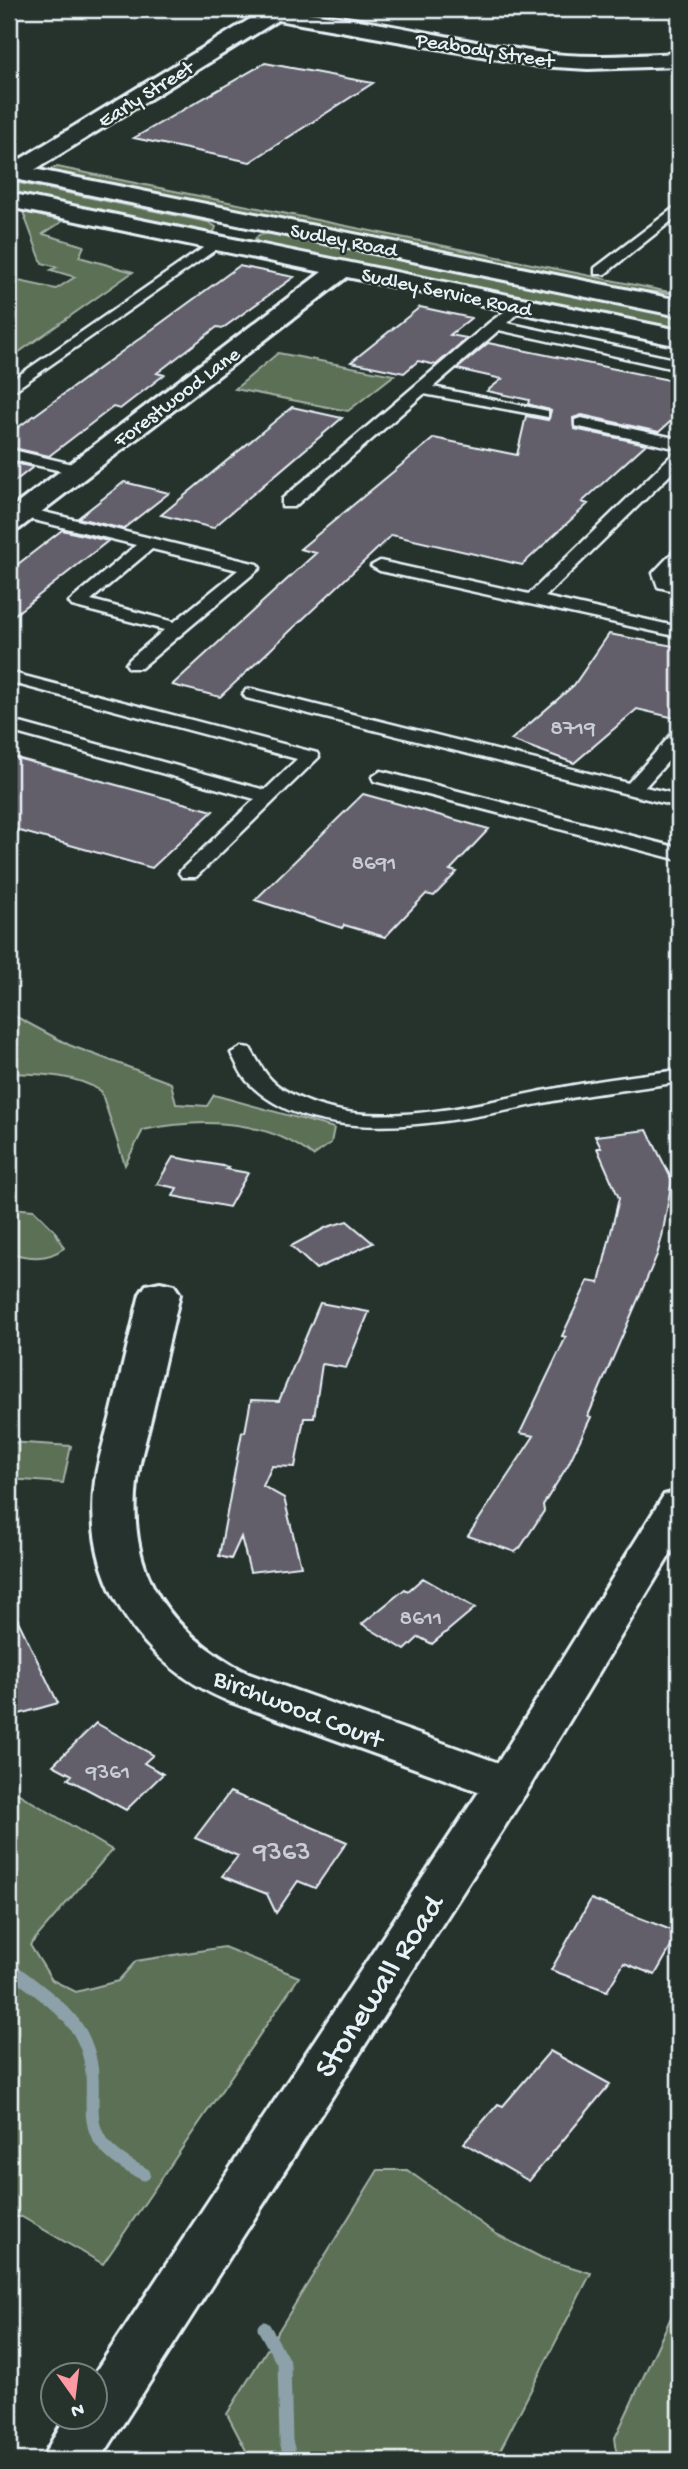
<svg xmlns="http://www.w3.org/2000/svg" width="688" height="2469" font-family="'Gochi Hand',sans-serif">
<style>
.green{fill:#5b7054;stroke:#a2b0a6;stroke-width:2}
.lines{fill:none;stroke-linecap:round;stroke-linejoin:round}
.stream{stroke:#8ca1a9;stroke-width:13}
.building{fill:#635f6b;stroke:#e8f1f8;stroke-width:2}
.lane-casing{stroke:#e8f1f8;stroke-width:5}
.street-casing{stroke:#e8f1f8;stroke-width:6}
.secondary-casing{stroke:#e8f1f8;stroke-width:6}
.primary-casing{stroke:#e8f1f8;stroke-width:6}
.lane{fill:#26332d;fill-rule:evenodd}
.street{fill:#26332d;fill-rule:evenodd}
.secondary{fill:#26332d;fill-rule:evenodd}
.primary{fill:#26332d;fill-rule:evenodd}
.labels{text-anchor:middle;stroke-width:5;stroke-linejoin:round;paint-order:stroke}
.far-street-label{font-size:21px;fill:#e8f1f8;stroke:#26332d}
.number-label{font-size:23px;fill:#c7ccd5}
.street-label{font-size:26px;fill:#e8f1f8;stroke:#26332d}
.near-number-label{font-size:28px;fill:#c7ccd5}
.near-street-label{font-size:32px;fill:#e8f1f8;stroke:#26332d}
</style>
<rect width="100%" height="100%" fill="#26332d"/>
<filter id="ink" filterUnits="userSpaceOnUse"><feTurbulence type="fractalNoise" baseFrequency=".0143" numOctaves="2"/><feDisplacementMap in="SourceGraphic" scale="14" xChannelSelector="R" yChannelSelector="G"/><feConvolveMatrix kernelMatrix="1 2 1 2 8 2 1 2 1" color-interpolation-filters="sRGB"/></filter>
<g filter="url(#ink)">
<path class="green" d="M57 167 679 294 623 289 49 170Z
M9 181 208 222 216 227 214 232 194 233 9 194Z
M23 212 63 221 43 234 84 246 79 257 133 272 9 359V286L19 281 56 289 75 277 51 270 57 267 42 263Z
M277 232 679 316V331L261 244 255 239 259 235Z
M278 353 394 375 348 411 235 389Z
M9 1006 11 1014 69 1045 171 1083 176 1104 207 1106 214 1095 334 1128 331 1143 313 1156C264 1118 202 1118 143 1130L125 1165 101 1091C75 1074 39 1074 9 1073Z
M9 1208 34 1210 55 1231 64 1248C46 1261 30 1258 9 1253Z
M9 1442 71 1446 63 1483 9 1479Z
M9 1788 112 1850 30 1945 52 1980 76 1992 118 1981 136 1961 224 1947 299 1977 103 2264 22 2217H9Z
M378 2170H407L496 2234 542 2258 591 2273 495 2460H251L227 2414Z
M679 2300V2435L672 2443 679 2460H618L615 2438Z"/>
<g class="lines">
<path class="stream" d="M9 1967C33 1987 64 2006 80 2033 114 2095 57 2132 144 2174
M264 2328 284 2364 286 2441 291 2460"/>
</g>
<path class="building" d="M265 63 373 83 250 162 134 138Z
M239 266 294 277 223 328 217 327 157 373 164 375 120 409 113 407 49 456 9 447V434Z
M420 307 471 318 450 335 467 338 436 365 418 361 404 373 351 362Z
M488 343 679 382V414L659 432 582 415 573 418 574 429 646 444 582 502 588 504 522 565 392 535 220 697 172 685 316 553 300 549 434 438 517 455 526 416 548 420 551 411 528 404 529 400 487 391 502 379 457 369Z
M292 407 342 418 213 528 161 515Z
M9 462 33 467 9 486Z
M124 482 169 493 123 529 78 518Z
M62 530 108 541 9 619V571Z
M609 634 679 647V719L637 709 574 763 511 740 574 685Z
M9 756 213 811 152 868 9 828Z
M363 794 489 829 450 870 457 872 434 896 426 894 385 937 344 925 342 928 255 900Z
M647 1130 672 1180 662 1237 657 1255 588 1416 591 1417 568 1465 543 1505 544 1511 520 1548 515 1552 468 1536 534 1436 520 1433 566 1337 562 1336 588 1281 599 1283 619 1198 597 1148H601L595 1136Z
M173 1157 228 1167 226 1169 248 1173 229 1207 173 1196 177 1188 157 1184Z
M347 1221 373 1243 316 1269 291 1246 327 1227Z
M320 1303 369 1312 346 1368 322 1364 314 1418H304L295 1467 272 1466 263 1486 284 1498 301 1566 250 1572 241 1537 231 1559 219 1556 242 1432H245L251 1400 279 1401Z
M423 1578 475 1608 432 1644 419 1637 405 1650 362 1624 405 1589 408 1591Z
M9 1602 58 1703 9 1717Z
M96 1723 153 1755 144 1763 163 1774 126 1810 68 1779 72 1775 53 1765Z
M230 1792 347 1842 315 1888 298 1881 276 1913 267 1894 222 1876 238 1856 195 1838Z
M591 1899 679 1933 655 1975 624 1963 607 1991 551 1970Z
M550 2051 610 2084 529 2181 464 2143 498 2104 503 2106Z"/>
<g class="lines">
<defs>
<path id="lane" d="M679 204V215L605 274H595V268Z
M216 239 223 243 221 246 9 394V382Z
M519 301 526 305 507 323 679 360V370L499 330 433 387 548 411V417L424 394 294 507H282V499L490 322Z
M581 418 679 439V449L575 426V420Z
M9 449 85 467 87 470 79 475 9 459Z
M679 452V466L545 597 679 627V637L380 571 371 566 380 561 529 594 673 454Z
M23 507 257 564 260 568 141 668H129L126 664 129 660 164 630 72 606 69 602 136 545 17 516V508ZM152 549 238 570 174 622 91 600Z
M679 551V565L671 574 672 580 679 582V592L658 587 653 573 673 552Z
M9 672 317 753 319 757 196 877H182L179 873 182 869 255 799 9 731V720L265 790 297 759 9 682Z
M252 689 628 783 672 734 679 732V749L645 787 679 795V807L246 698 243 694 246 690Z
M381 771 679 848V860L374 781 372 777Z
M242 1047 250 1048C260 1064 266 1079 283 1089 362 1139 474 1103 558 1088 598 1080 639 1075 679 1070V1082C637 1089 595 1093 553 1101 468 1118 316 1156 247 1081 240 1073 236 1062 231 1053Z"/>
<path id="street" d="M242 9C340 9 438 38 536 52 583 59 632 55 679 53V66L588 69 538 66 278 20 23 177H9V166L255 16 245 13Z
M9 193 679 330V346L347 277 19 529 9 531V510L322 272 9 207Z
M160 1282 174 1285 180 1294C170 1336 161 1377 151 1419 146 1439 139 1461 137 1482 127 1575 169 1632 249 1674L524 1772 531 1784 524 1796 508 1801 492 1796 228 1701C140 1664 82 1579 95 1481 98 1460 105 1439 110 1419 120 1377 130 1336 140 1294L146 1285Z"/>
<path id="secondary" d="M679 1491V1540L524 1796 100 2460H41L66 2416H94V2374L492 1772 664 1495Z"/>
<path id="primary" d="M9 164 679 300V316L9 178Z"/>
</defs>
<use href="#lane" class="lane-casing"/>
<use href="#street" class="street-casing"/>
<use href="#secondary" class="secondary-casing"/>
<use href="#primary" class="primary-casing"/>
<use href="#lane" class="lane"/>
<use href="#street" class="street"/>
<use href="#secondary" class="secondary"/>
<use href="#primary" class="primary"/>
</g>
</g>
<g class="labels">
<g class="far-street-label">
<text transform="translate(485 49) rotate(9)" y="7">Peabody Street</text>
<text transform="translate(145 93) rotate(-32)" y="7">Early Street</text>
<text transform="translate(344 239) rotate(11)" y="7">Sudley Road</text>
<text transform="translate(447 291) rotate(12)" y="7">Sudley Service Road</text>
<text transform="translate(176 396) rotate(-37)" y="7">Forestwood Lane</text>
</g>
<g class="number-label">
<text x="573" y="734">8719</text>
<text x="374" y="869">8691</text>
<text x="421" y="1624">8611</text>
<text x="108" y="1778">9361</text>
</g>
<g class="street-label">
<text transform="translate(299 1707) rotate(21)" y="9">Birchwood Court</text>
</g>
<g class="near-number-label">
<text x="282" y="1859">9363</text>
</g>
<g class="near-street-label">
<text transform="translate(377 1985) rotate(-57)" y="11">Stonewall Road</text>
</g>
</g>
<rect width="688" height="2469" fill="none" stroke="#26332d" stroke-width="35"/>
<rect x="18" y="18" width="653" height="2434" fill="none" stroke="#e8f1f8" stroke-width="2.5" filter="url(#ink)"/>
<g transform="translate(74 2396) rotate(166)"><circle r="33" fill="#26332d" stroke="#747f7e" stroke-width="2"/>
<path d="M0-5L12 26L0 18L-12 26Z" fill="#ff9aa2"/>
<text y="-10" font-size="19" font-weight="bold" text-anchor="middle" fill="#e8f1f8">N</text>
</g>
</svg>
